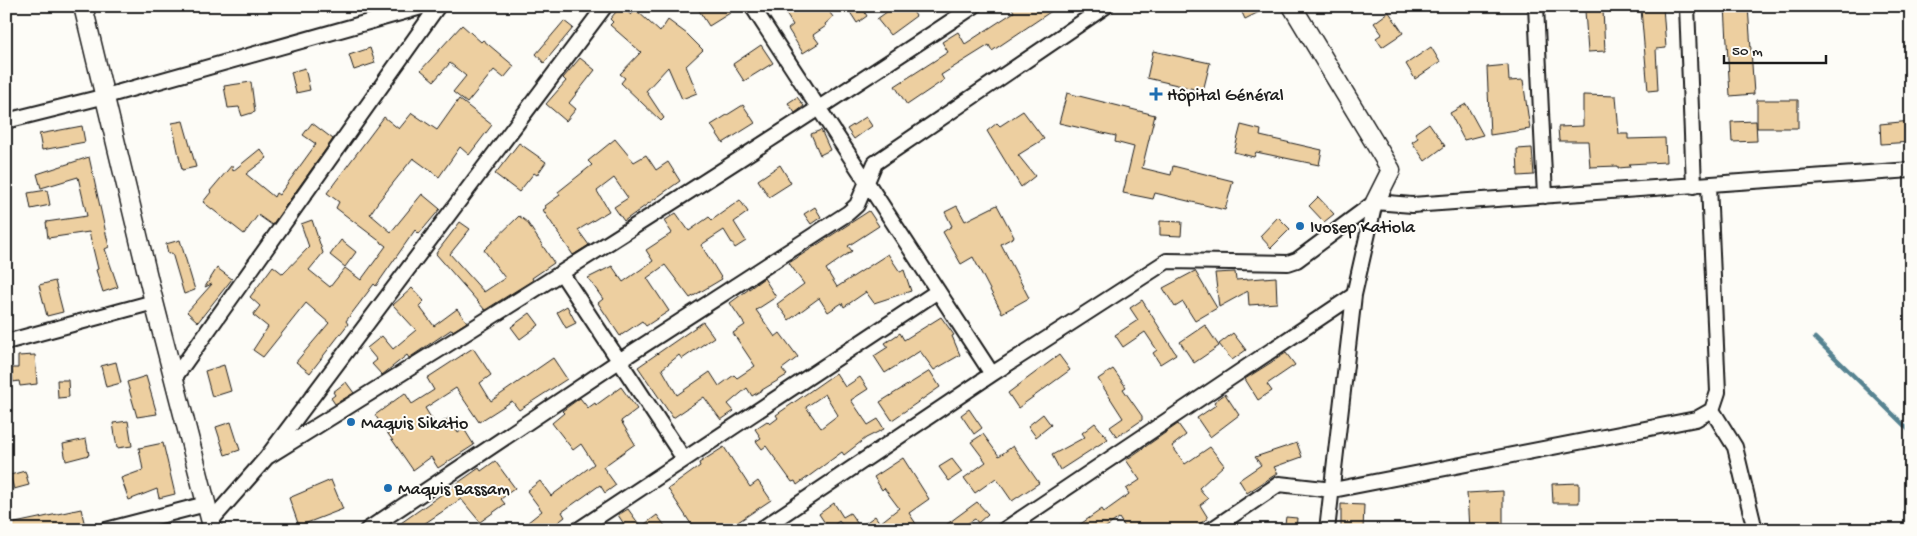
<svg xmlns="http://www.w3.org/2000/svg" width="1917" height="536" font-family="'Gochi Hand',sans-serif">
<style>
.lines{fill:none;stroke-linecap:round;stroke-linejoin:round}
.stream{stroke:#578391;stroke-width:4.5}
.building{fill:#edcfa0;stroke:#1c1c1c;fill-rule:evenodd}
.minor-casing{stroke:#1c1c1c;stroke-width:18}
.tertiary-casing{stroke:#1c1c1c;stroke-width:21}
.minor{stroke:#fdfcf7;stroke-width:14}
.tertiary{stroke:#fdfcf7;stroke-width:18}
.poi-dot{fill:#1f6fb2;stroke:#fdfcf7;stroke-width:2}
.labels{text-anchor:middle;stroke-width:4;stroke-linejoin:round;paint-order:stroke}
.poi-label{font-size:18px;fill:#1c1c1c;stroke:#fdfcf7;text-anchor:start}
</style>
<rect width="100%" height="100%" fill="#fdfcf7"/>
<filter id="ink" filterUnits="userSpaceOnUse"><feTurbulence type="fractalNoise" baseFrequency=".02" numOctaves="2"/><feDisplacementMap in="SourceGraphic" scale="10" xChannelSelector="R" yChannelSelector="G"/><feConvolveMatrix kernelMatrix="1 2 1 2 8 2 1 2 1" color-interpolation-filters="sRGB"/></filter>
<g filter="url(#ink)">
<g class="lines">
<path class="stream" d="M1815 338 1911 432"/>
</g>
<path class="building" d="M621 6 631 15 636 10 660 32 668 20 687 34 703 50 686 66 697 93 682 99 668 67 646 91 664 118 661 121 621 83 625 78 620 74 641 52 610 25 613 22 610 19Z
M696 6H725L730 13 709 26Z
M781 6H825L833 17 825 24 826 26 813 35 819 43 803 53 788 29 793 25Z
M846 6H861L867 16 857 23Z
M895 6H909L916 16 890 35 877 19Z
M1011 6H1059L992 51 989 45 941 75 944 80 907 105 895 86 948 52 942 42 958 32 965 44 1014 12Z
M1239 6H1271L1245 19Z
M1725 6H1748L1754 94 1730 96Z
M1663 7 1666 48 1656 49 1658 90 1648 91 1641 9Z
M1603 10 1605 51 1588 52 1585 11Z
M1389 12 1403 33 1382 47 1376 38 1382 34 1374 23Z
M564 21 573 28 544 63 536 54Z
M462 25 481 42 483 40 514 66 504 78 494 70 467 103 453 92 466 76 450 63 434 81 421 70Z
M761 45 773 63 744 81 733 64Z
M1431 47 1440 62 1415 79 1406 64Z
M370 48 375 63 354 70 349 55Z
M1153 51 1210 63 1203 91 1147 78Z
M580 58 595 70 569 103 576 109 566 121 546 104 566 81 563 78Z
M1508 65 1509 81 1523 80 1530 129 1490 135 1487 67Z
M305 68 310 90 296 93 291 72Z
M251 82 255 112 242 116 239 107 228 108 224 86Z
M1067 93 1155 115 1142 168 1171 175 1173 166 1233 181 1225 210 1155 193 1153 199 1123 193 1134 147 1115 142 1116 136 1059 123Z
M1583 95 1616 96 1619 134H1628V139L1665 138 1666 162 1629 164 1630 167 1618 168V166L1590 167 1588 141H1559L1558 127 1583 126Z
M797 97 804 106 795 113 788 103Z
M459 99 492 125 469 155 460 147 439 177 413 158 378 202 370 214 391 232 422 194 440 209 419 234 415 230 376 286 374 284 346 321 348 324 310 373 296 362 329 323 306 303 263 357 253 350 268 327 253 315 260 306 250 297 273 266 283 274 309 247 301 224 312 220 323 253 309 270 330 287 345 268 361 280 386 246 336 208 339 202 327 193 384 117 399 129 412 113 437 130Z
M1757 100H1798V128H1757Z
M1466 104 1483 135 1464 140 1450 113Z
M743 105 755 123 723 143 711 125Z
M1023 111 1044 139 1018 155 1035 176 1021 187 987 131 997 123 1000 126Z
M866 117 872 126 854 139 847 129Z
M183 121 196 167 182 170 172 123Z
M1756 121 1757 141 1732 142 1731 122Z
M1911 121V142L1881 144 1880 124Z
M312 123 333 139 272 225 258 215 244 234 203 202 211 192 210 191 232 165 233 171 260 149 267 158 246 174 274 197 276 193 279 195 316 144 303 135Z
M1429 123 1445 146 1425 161 1412 142 1418 138 1415 133Z
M1241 125 1261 130 1260 136 1322 150 1319 165 1256 152 1254 157 1234 152Z
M82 126 85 142 42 150 39 134Z
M821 130 830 150 820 155 811 134Z
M615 139 634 162 646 155 656 170 668 162 680 181 624 221 614 207 628 198 614 178 597 191 609 211 578 230 589 245 573 255 543 210 546 208 545 206 560 195 558 192 592 165 588 161Z
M519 143 546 162 537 175 534 173 519 192 495 174Z
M1532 148 1534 175 1518 176 1517 149Z
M89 157 109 247 105 249 118 287 103 292 96 270 98 269 89 232 48 238 46 222 87 216 78 177 41 188 37 174Z
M780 165 791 183 769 197 758 180Z
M47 190 50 205 31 209 28 193Z
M1318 197 1334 214 1324 222 1309 206Z
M740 200 748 212 734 222 746 241 735 248 724 230 701 245 722 279 690 298 665 265 647 278 669 311 646 326 642 321 620 336 598 303 603 299 588 278 612 266 623 282 653 261 646 250 672 233 664 221 676 213 689 231 709 217 712 220Z
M997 205 1014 237 1001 244 1029 298 1002 313 973 257 961 264 943 232 952 226 945 212 957 206 965 221Z
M815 207 821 217 811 224 804 214Z
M869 211 879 226 848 246 852 251 826 269 837 287 888 254 900 272 904 270 911 291 874 303 866 292 844 307 842 303 828 312 819 298 789 320 777 304 804 284 789 263Z
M519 216 527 222 554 263 532 278 533 280 485 310 436 254 437 252 460 222 470 229 450 254 484 292 505 278 484 250Z
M1278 217 1290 229 1271 248 1260 236Z
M1160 221 1182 222 1181 236 1160 235Z
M180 240 195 290 184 294 172 253 168 254 166 244Z
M341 240 356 252 345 267 330 255Z
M217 268 232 279 198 322 187 312 212 284 205 287Z
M1195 271 1217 308 1195 321 1183 302 1175 307 1163 288Z
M1235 272 1236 280 1276 277 1277 303 1249 305 1248 291 1219 307 1215 273Z
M764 278 776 297 756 310 775 337 780 333 798 357 782 369 787 375 752 396 747 388 728 404 734 411 721 420 704 397 673 418 638 367 703 322 714 337 682 359 679 355 662 369 677 395 710 372 719 386 734 375 737 378 755 366 733 333 745 325 730 303Z
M55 281 63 312 47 316 39 285Z
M412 288 424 301 419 306 434 326 457 309 467 322 453 331 452 329 409 358 407 355 382 375 372 364 377 360 367 348 382 336 393 349 416 330 393 305Z
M1142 300 1176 354 1160 364 1153 353 1157 350 1145 332 1123 347 1115 335 1138 320 1130 308Z
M567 306 576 323 566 328 557 312Z
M530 313 539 325 520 339 511 327Z
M941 317 954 335 952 336 960 355 934 370 920 351 885 373 874 356 888 347 885 343 900 333 904 340Z
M1205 325 1219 346 1194 363 1180 342Z
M1233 333 1246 350 1232 360 1219 344Z
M473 348 491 375 480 383 491 401 553 358 567 379 519 410 512 401 479 422 456 388 425 408 436 426 449 418 458 433 464 429 474 445 438 468 431 457 413 470 375 415 405 393 412 404 434 390 427 378Z
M1286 353 1295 365 1267 384 1272 391 1258 400 1245 379Z
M35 355 37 384 20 386 19 381 13 382 12 368H18V356Z
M1059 355 1070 370 1018 408 1008 393Z
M116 362 121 383 106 387 101 366Z
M224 365 231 391 212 397 205 371Z
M1113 369 1126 387 1123 389 1142 416V420L1117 437 1110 427 1123 418 1098 379Z
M930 371 940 387 892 420 880 402Z
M836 373 845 387 860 377 868 389 851 400 868 425 878 419 884 429 866 438 844 455 842 452 797 485 795 481 792 482 766 446 762 449 756 441 761 438 755 429 767 421 770 424 778 418 776 415ZM825 394 838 415 821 428 806 407Z
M146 376 157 414 137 417 127 382Z
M57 380H68L69 397 58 398Z
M346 382 354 393 335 404 331 398 335 395 333 392Z
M621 387 637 409 621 421 635 444 603 467 616 485 605 493 600 485 562 512 565 517 548 530H518L542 511 527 491 540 481 551 496 594 464 581 444 573 450 552 423 564 413 562 411 580 398 588 408 595 403 596 405Z
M1225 394 1239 415 1210 437 1197 418 1216 405 1214 402Z
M969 409 982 428 974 434 961 415Z
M1043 414 1051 425 1036 437 1028 426Z
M128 421 132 446 117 448 113 423Z
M231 422 240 450 225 455 216 427Z
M1095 423 1108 439 1060 470 1052 455 1085 437 1082 433Z
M1178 424 1186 435 1172 446 1185 464 1210 447 1224 465 1199 488 1208 499 1200 505 1208 518 1191 530H1127L1119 518 1102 530H1072L1102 509 1104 512 1129 494 1126 489 1140 480 1126 460Z
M983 434 999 456 1013 446 1039 483 1012 501 996 478 975 493 964 478 986 462 971 442Z
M86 439 89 455 66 461 63 444Z
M163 443 175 494 159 498 157 489 129 500 121 478 143 470 139 448Z
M1297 443 1302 457 1274 467 1278 473 1247 493 1239 480 1261 465 1255 457Z
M724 447 750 487 758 481 771 500 726 530H695L668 489 700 466 699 463Z
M903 458 929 499 909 513 920 530H846L839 521 829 529 819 514 834 503 843 517 850 513 860 527 875 516 880 523 899 508 884 488 882 490 874 477Z
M952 459 962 472 949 481 939 467Z
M495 461 515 488 501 499 505 504 480 522 461 499 415 530H391L479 468 481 471Z
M25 471 29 485 14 489 10 475Z
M331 480 343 509 299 526 289 498Z
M1579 483V503H1553L1552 484Z
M1503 491V530H1469L1467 493Z
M977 502 988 514 978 523 975 519 968 523 963 527 964 530H939Z
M1341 504 1364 505 1363 530H1341Z
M81 509 85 526 70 530H6V525Z
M628 509 641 527 657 515 668 530H628L618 515Z
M1286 517 1297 518 1296 530H1284Z"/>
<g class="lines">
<defs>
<path id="minor" d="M752 6 992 374
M1536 6 1545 196
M1687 6 1694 186
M6 121 106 96 425 6
M562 274 684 459
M6 342 154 302
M175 377 438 6
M1712 410 1735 447 1755 530
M267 457C504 310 741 161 974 6
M211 521 267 457 605 6
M106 530 206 504
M367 530 619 361 848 213 857 205 875 163 1106 6
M578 530 938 291
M760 530 992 374 1167 261 1288 263 1297 260 1375 202 1412 205 1911 170
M1004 530 1354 295
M1211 530 1279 484 1333 490 1696 419 1712 410 1718 392 1709 185
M1327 530 1354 295 1375 202"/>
<path id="tertiary" d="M83 6 154 302 213 530
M1292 6 1391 170 1375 202"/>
</defs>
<use href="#minor" class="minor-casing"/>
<use href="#tertiary" class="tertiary-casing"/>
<use href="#minor" class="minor"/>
<use href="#tertiary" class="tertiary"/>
</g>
</g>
<g class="poi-dot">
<path d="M1153.5 86.5h5v5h5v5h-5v5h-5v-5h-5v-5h5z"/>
<circle cx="1300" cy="226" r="5"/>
<circle cx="351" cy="422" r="5"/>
<circle cx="388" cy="488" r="5"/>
</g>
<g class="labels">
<g class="poi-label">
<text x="1167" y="100">Hôpital Général</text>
<text x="1310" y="232">Ivosep Katiola</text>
<text x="361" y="428">Maquis Sikatio</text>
<text x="398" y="494">Maquis Bassam</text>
</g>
</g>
<rect width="1917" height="536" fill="none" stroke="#fdfcf7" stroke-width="25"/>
<rect x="12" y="12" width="1892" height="511" fill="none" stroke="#1c1c1c" stroke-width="2" filter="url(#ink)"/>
<path d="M1724 55v8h102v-8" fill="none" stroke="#1c1c1c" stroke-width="2.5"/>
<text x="1732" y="55" font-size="15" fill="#1c1c1c" stroke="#fdfcf7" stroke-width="4" paint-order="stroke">50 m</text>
</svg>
